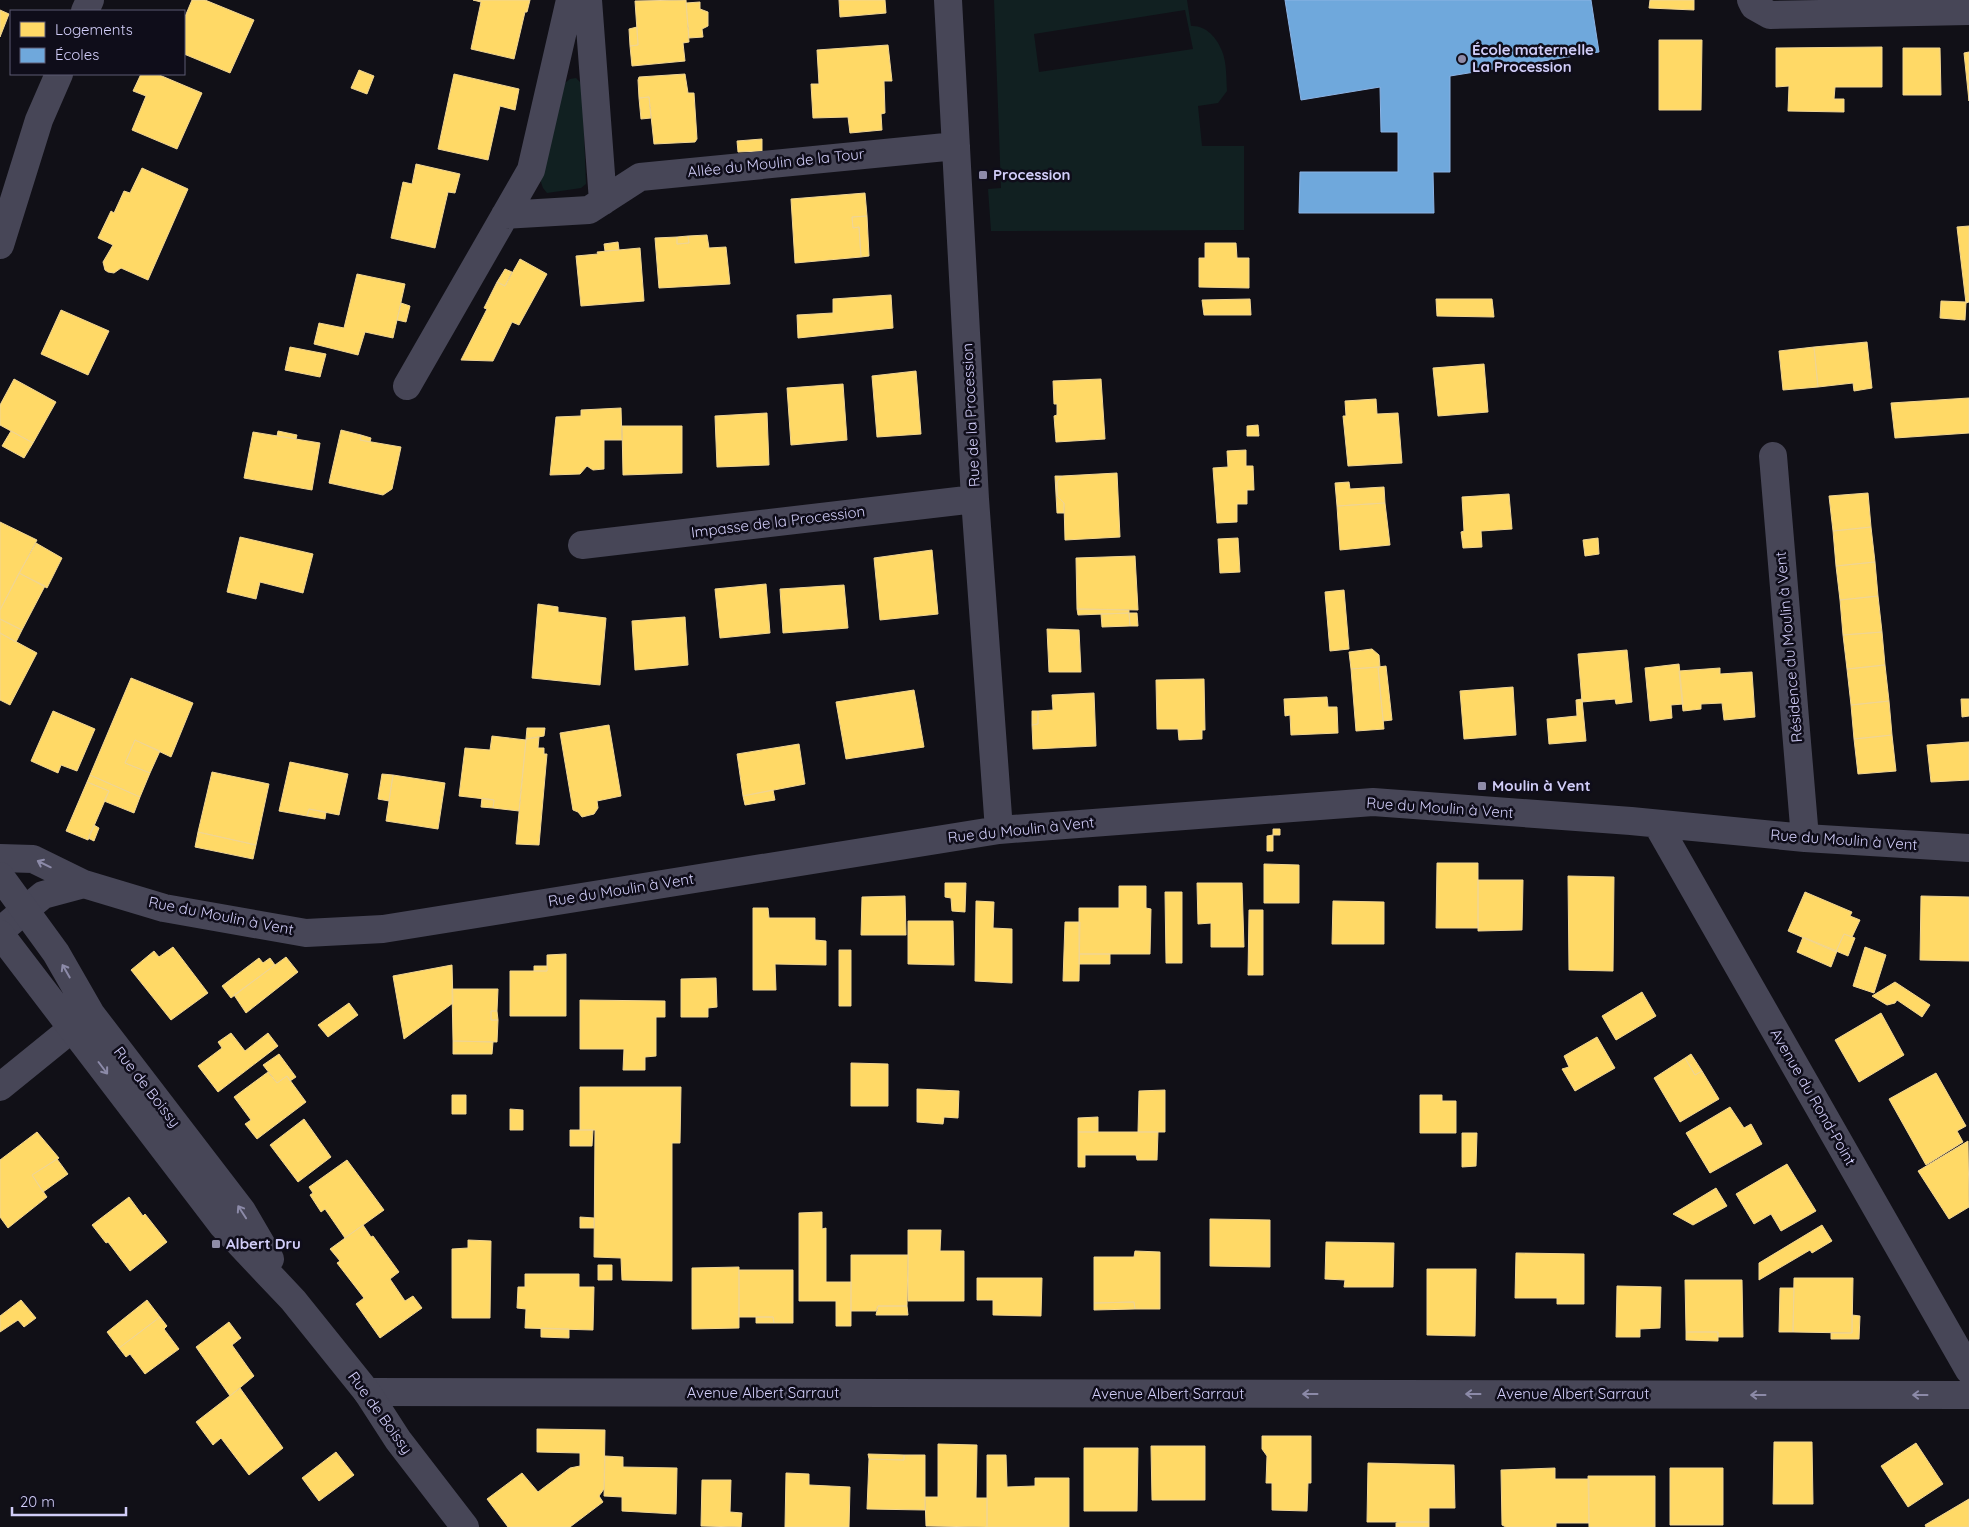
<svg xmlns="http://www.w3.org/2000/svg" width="1969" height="1527" font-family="Quicksand,sans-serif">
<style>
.green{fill:#112021;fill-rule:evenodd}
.homes{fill:#ffd966;stroke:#f1d592}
.schools{fill:#6fa8dc;stroke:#8cb3e4}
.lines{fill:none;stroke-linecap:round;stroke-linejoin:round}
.minor{stroke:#474657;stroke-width:28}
.tertiary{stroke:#474657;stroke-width:28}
.oneway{stroke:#8c8aa8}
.poi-dot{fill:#8e8ba9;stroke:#0f0d1a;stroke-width:2}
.labels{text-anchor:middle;stroke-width:5;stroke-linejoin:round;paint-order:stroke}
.poi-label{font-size:15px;font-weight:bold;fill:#d1cdf8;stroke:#0f0d1a;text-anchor:start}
.street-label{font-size:15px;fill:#d1cdf8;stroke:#0f0d1a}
</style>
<rect width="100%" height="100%" fill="#111017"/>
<path class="green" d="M994 0H1187L1191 26C1206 25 1217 38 1222 51 1227 63 1226 79 1227 91L1218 103 1198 106 1202 146H1244V230L991 231 988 189 1001 188ZM1185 10 1193 49 1039 72 1034 34Z
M576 78 582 84 586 184 581 188 547 193 543 188 540 179 565 83 570 79Z"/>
<path class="homes" d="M192 0H205L254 20 230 73 184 54V19Z
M473 0H530L527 12H525L514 59 471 49 481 2Z
M686 0 689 42 683 43 685 61 632 66 630 46 638 45 635 1Z
M839 0H885L886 13 840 17Z
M1650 0H1694V10L1649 8Z
M700 2V9L708 12V26L702 29 703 37 689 38 686 3Z
M0 10 9 14 0 37Z
M637 27 638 45 630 46 629 29Z
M1659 40H1702L1701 110H1659Z
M888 45 892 81H884L885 113 881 114 882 130 850 133 848 117 813 118 811 84H819L817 50Z
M1882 47V87H1835L1834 99H1844V112L1788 111 1789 86 1776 87V48Z
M1903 48H1940L1941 95H1903Z
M1969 52V101L1964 53Z
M359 70 374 76 367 94 351 88Z
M141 74H157L202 93 177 149 132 130 146 96 133 91Z
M454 74 519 89 515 110 500 106 488 160 438 149Z
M685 74 688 93H694L697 139 695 142 654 144 649 97 639 98 638 80 639 77Z
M649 97 651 118 641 119 639 98Z
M762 139V151L738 152 737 141Z
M416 164 460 174 455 193 448 192 435 248 391 238 403 182 412 184Z
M142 168 188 189 148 280 121 268 114 273 108 272 105 270 103 262 113 245 98 238 111 211 114 213 124 191 130 193Z
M865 193 867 216 852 217 853 228 859 227 861 257 795 263 791 199Z
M867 216 869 256 861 257 859 227 853 228 852 217Z
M1969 226V302L1966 303 1957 227Z
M707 235 709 248 726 247 730 284 659 288 655 238 677 237V244L689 243 688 236Z
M688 236 689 243 677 244V237Z
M618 242 619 250 605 251 604 244Z
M1205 243H1236L1237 258H1249V288L1199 287V258H1205Z
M640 248 644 301 581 306 576 256 598 254 597 252Z
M520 259 547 274 519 325 512 322 493 361 461 360 487 309 484 308 497 282 505 286Z
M505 269 512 272 505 286 497 282Z
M357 274 405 284 393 338 365 332 358 355 314 344 319 323 344 328Z
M891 295 893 328 798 338 797 315 833 313V299Z
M1250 299 1251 315H1204L1202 300Z
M1436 299H1492L1494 317 1437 316Z
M1941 301 1966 302 1965 320 1940 318Z
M401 303 410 306 406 322 397 320Z
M61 310 109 331 88 375 41 354Z
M1867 342 1872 388 1854 391 1853 383 1818 387 1814 347Z
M290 347 326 354 320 377 285 370Z
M1814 347 1818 387 1783 390 1779 351Z
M1484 364 1488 412 1438 416 1433 368Z
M916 371 921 434 877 437 872 376Z
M14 379 56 402 33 443 0 425V405Z
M1101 379 1105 439 1056 442 1054 416 1057 415V404H1054L1053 381Z
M843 384 847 440 791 445 787 388Z
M1969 398V433L1895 438 1891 403Z
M1376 399 1377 414 1398 413 1402 463 1348 466 1343 416H1346L1345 401Z
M621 408 622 440H604V469L593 470 587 466 580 474 550 475 556 417 581 416V410Z
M767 413 769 465 717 467 715 416Z
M1258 425 1259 436H1247V426Z
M622 426H682V473L623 475Z
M341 430 361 435 360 440 401 447 392 489 383 495 329 483Z
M11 431 33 443 24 458 2 446Z
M278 431 297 435 296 439 277 436Z
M253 432 320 443 312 490 244 478Z
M361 435 371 438 370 442 360 440Z
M1246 450V466H1253L1254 490H1247V504H1237V522L1217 523 1213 468 1228 467 1227 451Z
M1117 473 1120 537 1065 540 1064 503 1057 496V482L1062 476Z
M1055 476H1062L1057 482V496L1064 503V513H1057Z
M1349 482 1350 489 1384 487 1385 503 1337 506 1335 483Z
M1868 493 1871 527 1833 531 1829 496Z
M1509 494 1512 529 1481 531 1482 547 1463 548 1461 532 1464 531 1462 497Z
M1385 503 1390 545 1340 550 1337 506Z
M0 522 37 540 0 610Z
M1871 527 1875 562 1836 566 1833 531Z
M240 537 313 554 303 593 260 582 256 599 227 592Z
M1238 538 1240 572 1220 573 1218 539Z
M1598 538 1599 554 1585 556 1583 540Z
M36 543 62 558 47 588 19 573Z
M932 550 938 614 880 620 874 558Z
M1135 556 1138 610 1077 609 1076 558Z
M1875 562 1878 596 1840 600 1836 566Z
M19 573 45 586 22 630 0 619V610Z
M766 584 770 633 720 638 715 589Z
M844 585 848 628 783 633 780 589Z
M1344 590 1349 649 1330 651 1325 592Z
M1878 596 1882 632 1843 635 1840 600Z
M538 604 558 607V612L606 618 600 685 532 678Z
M1077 609 1129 610V613L1078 615Z
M1129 613H1137L1138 626H1130Z
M1129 613 1130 626 1102 627 1101 614Z
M685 617 688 665 635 670 632 621Z
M0 619 22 630 16 642 0 633Z
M1047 629 1079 630 1081 672H1049Z
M1882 632 1885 665 1847 669 1843 635Z
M0 633 37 653 10 705 0 700Z
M1372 649 1379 655 1380 667 1351 669 1349 652Z
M1627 650 1632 702 1616 704 1615 699 1582 702 1578 654Z
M1679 664 1683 704 1671 705 1672 718 1650 721 1645 668Z
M1885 665 1889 701 1851 705 1847 669Z
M1386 666 1392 720 1383 721 1378 667Z
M1378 667 1384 729 1356 731 1351 669Z
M1720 668V674L1752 672 1755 717 1724 720 1722 703 1701 704V709L1683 711 1679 671Z
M131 678 193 703 171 757 135 740 125 763 150 773 140 797 90 775Z
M1204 679 1205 730H1202V739L1179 740 1178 729H1157L1156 680Z
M1513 687 1516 735 1464 739 1460 691Z
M914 690 924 747 846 759 836 702Z
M1094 693 1096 746 1033 749 1032 725 1038 724V711L1053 710 1052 695Z
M1327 697 1328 707H1337L1338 733 1291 735 1290 715 1285 716 1284 699Z
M1582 699 1586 741 1549 744 1547 719 1577 716 1576 700Z
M1961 699H1969V716L1962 717Z
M1889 701 1892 735 1854 739 1851 705Z
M53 711 95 729 77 771 61 765 58 773 31 761Z
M1032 711H1038V724L1032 725Z
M609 725 621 796 597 801 598 808 594 814 582 817 578 812 573 810 560 733Z
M527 728H545L544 736 526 739Z
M1892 735 1896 771 1858 774 1854 739Z
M492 736 526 740 519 811 493 808 494 800 459 796 465 748 490 750Z
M539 737 538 748H544V754H547L539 845 516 844 526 739Z
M135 740 160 751 150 773 125 763Z
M1969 742V780L1931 782 1927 745Z
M799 744 805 784 743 796 737 754Z
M290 762 348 774 339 815 309 809 307 816 279 811Z
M212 772 269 784 256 845 198 832Z
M382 774 393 775 389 801 378 799Z
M90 775 140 797 134 813 104 801 109 791 87 782Z
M393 775 445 783 438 829 386 821Z
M87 782 109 791 88 840 66 831Z
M773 790 775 800 745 805 743 796Z
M482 798 494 800 493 808 481 807Z
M309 809 326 812 325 819 307 816Z
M94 825 99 828 94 841 88 838Z
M1273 829H1280V835H1273Z
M198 832 256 845 253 859 195 847Z
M1273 835V851H1267V836Z
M1437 863H1478V928H1436Z
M1264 864 1299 865V903H1264Z
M1568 876 1614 877 1613 971 1569 970Z
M1478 880H1523L1522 930 1478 931Z
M945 883H966L965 912 952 911 951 898 945 897Z
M1197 883H1242L1244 947H1211V923L1198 924Z
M1119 886H1146V908L1151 909 1150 954H1079V908H1119Z
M1165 892H1182V963H1166Z
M1805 892 1852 912 1850 916 1860 920 1852 937 1844 934 1836 952 1788 931Z
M905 896 906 935H861L862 897Z
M1921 896 1969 897V961L1920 960Z
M976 901 994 902 993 928 1012 929V983L975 981Z
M1333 901 1384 902V944H1332Z
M753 908H768L769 918H815V940L826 941V965L775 964 776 990H753Z
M1249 910H1263V975H1248Z
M908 921H953L954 965 908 964Z
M1065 922H1080L1079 981H1063Z
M1844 934 1855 938 1848 956 1836 951Z
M1803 937 1837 951 1831 967 1797 952Z
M173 947 208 993 171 1020 131 970 154 951 159 957Z
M1865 947 1886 955 1874 993 1853 986Z
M839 950H851V1006H839Z
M566 954V1016H510V971H547V955Z
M1079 954H1110V964H1079Z
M286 957 298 972 246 1013 234 995Z
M259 958 263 963 270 958 275 965 231 998 222 986Z
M452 965 453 1003 404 1039 393 976Z
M534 966H547V971H534Z
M716 978 717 1007 708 1008V1017H681V979Z
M1895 982 1930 1005 1922 1017 1897 1000 1895 1003 1887 1005 1872 996Z
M452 989H498L497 1011H491V1020H498L497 1042 453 1041Z
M1642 992 1656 1016 1616 1040 1602 1016Z
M580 1000 665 1001V1017H656V1056L645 1057V1070H623L624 1049H580Z
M349 1003 358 1015 328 1037 318 1025Z
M491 1011H497L498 1020H491Z
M1881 1013 1904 1055 1859 1082 1835 1040Z
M231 1033 245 1051 268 1033 278 1046 218 1092 198 1066 222 1048 218 1042Z
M1597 1037 1615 1068 1575 1091 1562 1069 1569 1067 1564 1056Z
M453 1041 493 1042 492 1054H453Z
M279 1054 296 1077 290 1081 287 1076 277 1083 263 1065Z
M1691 1054 1702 1071 1695 1075 1685 1058Z
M1685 1058 1695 1075 1702 1071 1719 1099 1680 1122 1654 1078Z
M851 1063 888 1064V1106H851Z
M268 1072 277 1083 287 1076 306 1102 257 1139 245 1124 251 1120 234 1097Z
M1936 1073 1966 1126 1957 1131 1963 1142 1926 1165 1889 1099Z
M580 1087H681L680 1143H672V1281L622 1280 621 1258 594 1257 595 1130H580Z
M917 1089 959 1091 958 1118 944 1117 943 1124 917 1122Z
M1165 1090V1132H1138L1139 1091Z
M452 1095H466V1114H452Z
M1420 1095H1442V1101H1456V1133H1420Z
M1730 1107 1744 1128 1751 1124 1762 1144 1710 1173 1686 1133Z
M510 1109 523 1110V1130H510Z
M1098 1117V1132H1078V1118Z
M304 1119 331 1157 298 1182 270 1145Z
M570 1130H593L592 1146H570Z
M37 1132 59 1158 32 1175 47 1197 8 1228 0 1217V1160Z
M1078 1132H1158L1157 1160H1137L1136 1155H1085V1167H1078Z
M1462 1133H1477L1476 1166 1462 1167Z
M1968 1141 1969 1207 1949 1219 1918 1171Z
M57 1159 68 1174 43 1192 32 1175Z
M347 1160 384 1210 345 1238 325 1209 321 1212 310 1195 313 1193 309 1187Z
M1787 1164 1816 1211 1781 1231 1771 1214 1754 1224 1736 1194Z
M1716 1188 1727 1206 1693 1225 1673 1214Z
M129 1197 143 1216 145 1214 167 1242 130 1271 108 1242 106 1243 92 1225Z
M822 1212V1229L826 1228V1282H851V1326H836V1301H799V1213Z
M580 1217 594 1218V1228H580Z
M1210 1219 1270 1220V1267L1210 1266Z
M363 1225 371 1237 373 1236 399 1272 390 1279 405 1301 413 1296 422 1308 380 1338 356 1304 364 1298 337 1263 340 1261 330 1249Z
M1822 1225 1832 1241 1812 1253 1810 1250 1759 1280V1263Z
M908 1230H941L940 1251H964V1301H908Z
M468 1240 491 1241 490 1318H452V1249L468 1248Z
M1326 1242 1394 1243 1393 1287H1344L1345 1280 1325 1279Z
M1135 1251 1160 1252V1309H1135L1134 1302 1094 1303V1257H1134Z
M1516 1253 1584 1254V1304H1557V1298H1515Z
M851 1255H908L907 1306H878L876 1311H851Z
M598 1265H612V1280H598Z
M739 1267V1328L692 1329V1268Z
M1427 1269H1476L1475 1336 1427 1335Z
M739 1270H793V1323H774L773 1317H739Z
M525 1274H579V1287H594L593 1330 525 1328 526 1309 517 1308 518 1287H525Z
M977 1278H1042L1041 1316 993 1315V1300H977Z
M1794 1278H1853L1852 1333 1793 1332Z
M1685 1280H1742L1743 1337H1718V1332H1686Z
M1617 1286 1661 1287 1660 1328 1640 1329V1337H1616Z
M1780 1288H1794L1793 1332H1779Z
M21 1300 36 1318 24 1327 18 1320 0 1332V1316Z
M147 1300 160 1317 119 1348 107 1332Z
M1134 1302 1135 1309 1094 1310V1303Z
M878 1306H907L908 1315H876Z
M1852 1315 1860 1316 1859 1339H1831V1333H1852Z
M160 1317 167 1326 164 1329 179 1349 145 1374 130 1354 126 1357 119 1348Z
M756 1317H773L774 1323H756Z
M229 1322 241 1338 232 1345 254 1376 230 1396 196 1347Z
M541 1328 569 1329V1338L541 1337Z
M1686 1332H1718V1341L1686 1340Z
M240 1388 283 1448 249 1475 221 1438 213 1445 196 1422Z
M537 1429 605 1430 604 1489 599 1496 603 1502 570 1527H508L487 1499 522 1473 538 1492 570 1468 580 1466V1453L537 1452Z
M1262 1436H1311V1483H1308L1307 1511 1272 1510V1483H1266L1267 1456 1262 1449Z
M1774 1442H1812L1813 1504H1773Z
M1916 1443 1943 1484 1908 1507 1881 1466Z
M938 1444 977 1445 976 1498H987V1527L926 1526 925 1497H938Z
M1151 1446H1205V1500H1152Z
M1084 1448H1138L1137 1511H1084Z
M336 1452 354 1475 319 1501 302 1478Z
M868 1454 904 1455V1460L869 1459Z
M904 1455H925V1510L867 1509 869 1459 904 1460Z
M987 1455H1006L1007 1487 1035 1486V1478H1069V1527H987Z
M605 1456 623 1457V1467L677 1468 676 1514 622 1511V1497L604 1496Z
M1368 1463 1454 1465 1455 1508H1429V1522H1367Z
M1555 1468V1479H1589V1523H1556V1527H1506L1502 1525 1501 1470Z
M1670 1468H1723V1525H1670Z
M786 1473 809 1474V1485L850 1487 849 1527H785Z
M1588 1476H1655V1527H1589Z
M702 1480H731L730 1512 742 1513 741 1527 701 1526Z
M1969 1499V1527H1926L1925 1525Z
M1400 1522H1429V1527H1396V1523Z"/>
<path class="schools" d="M1285 0H1591L1599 52 1450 76V172H1433L1434 213H1299L1300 172H1398V132H1381L1380 87 1301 100Z"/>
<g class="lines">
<path class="minor" d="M588 0 603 201
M948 0 975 499 999 830
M1751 0 1754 6 1770 15 1969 11
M85 11 90 0
M505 215 589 210 640 177 956 146
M0 245 39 120 59 74
M407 386 531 170 570 0
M1773 456 1805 838
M582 545 975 499
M1657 824 1969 1370
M0 858 33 859 84 884 164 908 306 933 383 929 999 830 1373 802 1631 821 1805 838 1969 848
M0 931 43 895 84 884
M0 1087 90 1014
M367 1392 1969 1395"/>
<path class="tertiary" d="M0 876 56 953 91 1014 242 1211 270 1259
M0 934 223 1226 293 1300 367 1392 398 1440 465 1527"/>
</g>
<defs><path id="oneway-shaft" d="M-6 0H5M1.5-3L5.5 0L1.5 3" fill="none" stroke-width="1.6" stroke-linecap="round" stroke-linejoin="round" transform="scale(1.25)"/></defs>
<g class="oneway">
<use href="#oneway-shaft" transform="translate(44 864) rotate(-154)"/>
<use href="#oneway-shaft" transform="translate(66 971) rotate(-120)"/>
<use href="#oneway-shaft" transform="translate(103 1068) rotate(53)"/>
<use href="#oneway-shaft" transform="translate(242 1212) rotate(-123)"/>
<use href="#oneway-shaft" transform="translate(1310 1394) rotate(-180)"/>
<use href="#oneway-shaft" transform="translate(1473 1394) rotate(-180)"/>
<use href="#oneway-shaft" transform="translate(1758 1395) rotate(-180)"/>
<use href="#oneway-shaft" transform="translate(1920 1395) rotate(-180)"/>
</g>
<g class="poi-dot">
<circle cx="1462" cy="59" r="5"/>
<rect x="978" y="170" width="10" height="10" rx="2.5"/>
<rect x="1477" y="781" width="10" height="10" rx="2.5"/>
<rect x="211" y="1239" width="10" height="10" rx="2.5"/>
</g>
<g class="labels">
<g class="poi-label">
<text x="1472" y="55">École maternelle<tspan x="1472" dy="17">La Procession</tspan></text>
<text x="993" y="180">Procession</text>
<text x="1492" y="791">Moulin à Vent</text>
<text x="226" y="1249">Albert Dru</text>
</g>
<g class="street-label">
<text transform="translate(776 163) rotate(-6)" y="5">Allée du Moulin de la Tour</text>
<text transform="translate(971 415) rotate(-93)" y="5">Rue de la Procession</text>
<text transform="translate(778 522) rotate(-7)" y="5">Impasse de la Procession</text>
<text transform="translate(1789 647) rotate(-95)" y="5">Résidence du Moulin à Vent</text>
<text transform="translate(1440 808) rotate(4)" y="5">Rue du Moulin à Vent</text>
<text transform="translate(1021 830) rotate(-6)" y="5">Rue du Moulin à Vent</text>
<text transform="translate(1844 840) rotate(4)" y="5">Rue du Moulin à Vent</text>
<text transform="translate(621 890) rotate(-9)" y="5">Rue du Moulin à Vent</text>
<text transform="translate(221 916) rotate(11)" y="5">Rue du Moulin à Vent</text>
<text transform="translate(147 1087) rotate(52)" y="5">Rue de Boissy</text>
<text transform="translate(1813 1097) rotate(60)" y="5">Avenue du Rond-Point</text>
<text x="763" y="1398">Avenue Albert Sarraut</text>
<text x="1168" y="1399">Avenue Albert Sarraut</text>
<text x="1573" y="1399">Avenue Albert Sarraut</text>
<text transform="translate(380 1413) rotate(54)" y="5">Rue de Boissy</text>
</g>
</g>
<rect x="10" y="10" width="175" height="65" fill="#0f0d1a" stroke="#5d5a73"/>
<rect x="20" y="22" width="25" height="15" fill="#ffd966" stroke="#5d5a73"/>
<text x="55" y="35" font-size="15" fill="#d1cdf8">Logements</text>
<rect x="20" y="48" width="25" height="15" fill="#6fa8dc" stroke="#5d5a73"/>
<text x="55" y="60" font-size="15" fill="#d1cdf8">Écoles</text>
<path d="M12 1507v8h114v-8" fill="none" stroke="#d1cdf8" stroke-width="2.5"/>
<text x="20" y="1507" font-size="15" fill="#d1cdf8" stroke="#0f0d1a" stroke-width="4" paint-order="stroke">20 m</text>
</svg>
